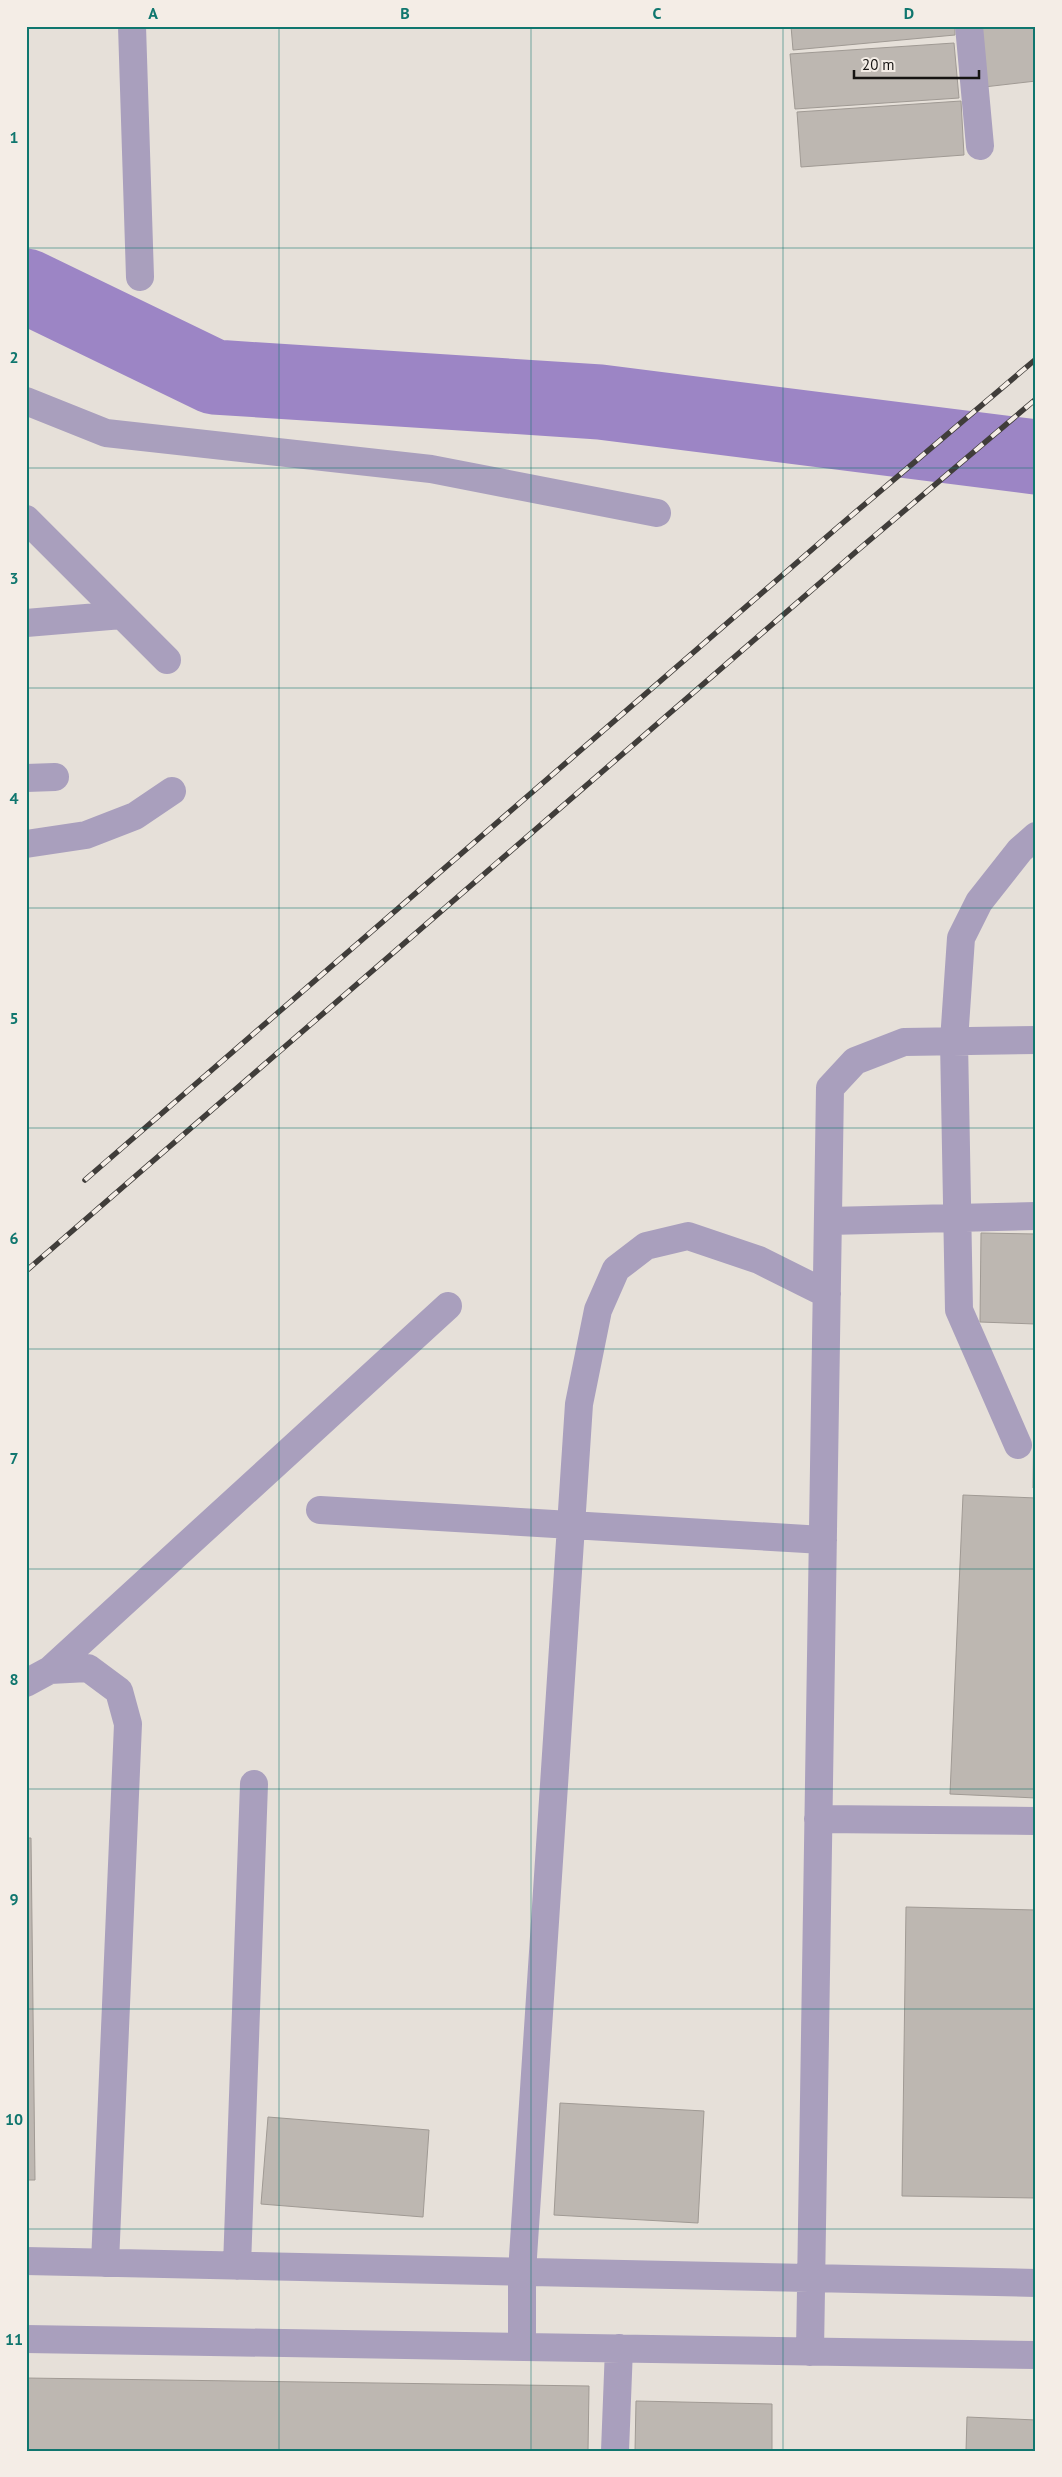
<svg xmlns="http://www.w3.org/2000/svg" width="1062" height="2477" font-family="'PT Sans',sans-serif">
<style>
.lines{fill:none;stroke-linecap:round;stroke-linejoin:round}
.river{stroke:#9c85c5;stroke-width:75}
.building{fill:#bdb7b1;stroke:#a09a94}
.minor{stroke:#a99fbd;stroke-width:28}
.rail-casing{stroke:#403d3a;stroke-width:5.5}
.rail{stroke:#f4ede6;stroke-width:4;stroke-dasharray:11;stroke-linecap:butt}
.grid{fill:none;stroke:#0f766e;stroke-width:1;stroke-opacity:0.55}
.neatline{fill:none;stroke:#0f766e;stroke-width:2}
.grid-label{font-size:16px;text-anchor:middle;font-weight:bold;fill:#0f766e}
</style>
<rect width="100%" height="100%" fill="#e6e0d9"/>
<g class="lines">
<path class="river" d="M26 286 214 377 600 402 1036 457"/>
</g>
<path class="building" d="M791 26H955V35L793 50Z
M1004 26H1036V81L984 87 978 29Z
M954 43 959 98 795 109 790 54Z
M961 101 964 155 801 167 797 112Z
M981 1233 1036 1234V1488H1033L1035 1324 980 1322Z
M963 1495 1036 1498V1798L950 1794Z
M26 1838H31L35 2180H26Z
M906 1907 1036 1910V2198L902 2196Z
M560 2103 704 2111 698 2223 554 2215Z
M268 2117 429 2130 423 2217 261 2204Z
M26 2378 589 2386 588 2451H26Z
M636 2401 772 2404V2451H635Z
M967 2417 1036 2420V2451H966Z"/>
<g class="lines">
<path class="minor" d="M132 26 140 277
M969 26 980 146
M26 401 106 433 431 469 657 513
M26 519 167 660
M26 623 122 615
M26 778 55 777
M26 844 86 835 135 816 172 791
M828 1221 1036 1216
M1018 1445 959 1310 954 1041 961 938 979 902 1020 850 1036 836
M320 1510 823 1540
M50 1670 448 1306
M26 1683 50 1670 88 1668 119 1691 128 1724 105 2263
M818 1819 1036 1821
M26 2261 1036 2283
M237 2266 254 1784
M26 2339 1036 2355
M522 2347V2272L579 1404 598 1310 616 1269 646 1246 688 1236 759 1260 827 1294
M810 2352 830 1088 855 1061 904 1042 1036 1040
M615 2451 619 2348"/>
<defs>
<path id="rail" d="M85 1180 838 527 1036 359
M26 1271 858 550 1036 399"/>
</defs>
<use href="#rail" class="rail-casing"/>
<use href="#rail" class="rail"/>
</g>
<path class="grid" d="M279 26V2451M531 26V2451M783 26V2451M26 248H1036M26 468H1036M26 688H1036M26 908H1036M26 1128H1036M26 1349H1036M26 1569H1036M26 1789H1036M26 2009H1036M26 2229H1036"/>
<rect width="1062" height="2477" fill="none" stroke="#f4ede6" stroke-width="55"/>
<path d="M854 70v8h125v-8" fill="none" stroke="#161412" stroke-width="2.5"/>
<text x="862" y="70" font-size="15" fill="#161412" stroke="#f4ede6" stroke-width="4" paint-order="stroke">20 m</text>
<rect x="28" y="28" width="1006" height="2422" class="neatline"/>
<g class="grid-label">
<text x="153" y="19">A</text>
<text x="405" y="19">B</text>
<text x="657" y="19">C</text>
<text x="909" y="19">D</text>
<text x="14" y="143">1</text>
<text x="14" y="363">2</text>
<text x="14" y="584">3</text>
<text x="14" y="804">4</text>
<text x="14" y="1024">5</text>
<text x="14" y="1244">6</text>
<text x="14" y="1464">7</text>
<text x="14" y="1685">8</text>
<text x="14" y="1905">9</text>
<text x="14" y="2125">10</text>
<text x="14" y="2345">11</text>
</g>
</svg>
